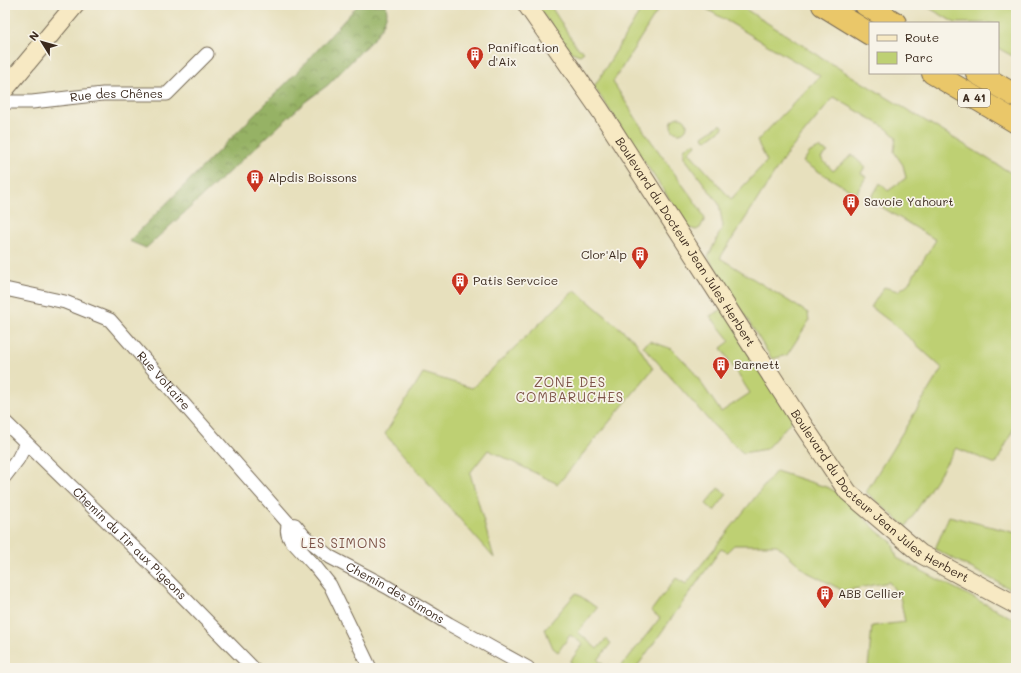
<svg xmlns="http://www.w3.org/2000/svg" width="1021" height="673" font-family="Mali,sans-serif">
<style>
.green{fill:#bed073;stroke:#7c7d48}
.forest{fill:url(#forest-crowns);stroke:#686e42}
.lines{fill:none;stroke-linecap:round;stroke-linejoin:round}
.street-casing{stroke:#776a56;stroke-width:15}
.secondary-casing{stroke:#776a56;stroke-width:20}
.highway-casing{stroke:#776a56;stroke-width:24}
.street{stroke:#fff;stroke-width:13}
.secondary{stroke:#f7e9c3;stroke-width:18}
.highway{stroke:#eac769;stroke-width:22}
.labels{text-anchor:middle;stroke-width:3.5;stroke-linejoin:round;paint-order:stroke}
.shield{fill:#f7f3e8;stroke:#73665b;stroke-width:1}
.shield-label{font-size:11px;font-weight:bold;fill:#3b2a1e}
.poi-label{font-size:12px;fill:#3b2a1e;stroke:#f7f3e8;text-anchor:start}
.street-label{font-size:12px;fill:#3b2a1e;stroke:#f7f3e8}
.neighbourhood-label{font-size:13px;letter-spacing:1px;fill:#7d5448;stroke:#f7f3e8}
</style>
<defs>
<pattern id="forest-crowns" width="20" height="18" patternUnits="userSpaceOnUse"><rect width="20" height="18" fill="#96b265"/><path d="M2 6a3 3 0 1 1 6 0M12 15a3 3 0 1 1 6 0" fill="none" stroke="#7c9153"/></pattern>
</defs>
<rect width="100%" height="100%" fill="#f7f3e8"/>
<filter id="ink" filterUnits="userSpaceOnUse"><feTurbulence type="fractalNoise" baseFrequency=".025" numOctaves="2"/><feDisplacementMap in="SourceGraphic" scale="8" xChannelSelector="R" yChannelSelector="G"/><feConvolveMatrix kernelMatrix="1 2 1 2 8 2 1 2 1" color-interpolation-filters="sRGB"/></filter>
<filter id="wash" filterUnits="userSpaceOnUse"><feTurbulence type="fractalNoise" baseFrequency=".012" numOctaves="4" result="noise"/><feDisplacementMap in="SourceGraphic" scale="16" xChannelSelector="R" yChannelSelector="G"/><feGaussianBlur stdDeviation="0.9" result="paint"/><feColorMatrix in="noise" values="0 0 0 0 0 0 0 0 0 0 0 0 0 0 0 0 0 1.4 0 .05"/><feComposite in="paint" operator="in"/></filter>
<g filter="url(#wash)">
<rect width="100%" height="100%" fill="#e7e0bd"/>
<path class="green" d="M536 5H550L576 46 584 52 580 55 571 52Z
M644 5H661L613 82 644 131 700 209 705 219 700 228 696 230 689 228 594 87Z
M700 5H739L832 64 1016 176V424L996 464 956 448 906 527 866 492 942 368 896 326 871 307 884 287 898 291 908 284 936 240 870 200 880 183 888 191 906 178 903 165 894 152 896 137 886 128 834 97 786 155 720 258 808 313 809 321 787 355 772 359 708 257 723 226 719 204 684 157V149L691 144 695 143 696 145 689 152 731 199 767 161 757 141 820 76Z
M924 5H1016V58L998 48V23H955Z
M671 125a8 8 0 1 1 16 0a8 8 0 1 1-16 0Z
M721 124 723 126V128L707 140 704 139 703 136Z
M819 148 828 152 821 158 833 171 852 155 865 167 861 173 866 177 856 194 803 162 810 152Z
M575 290 635 341 653 369 558 484 488 450 470 473 494 558 385 434 423 373 472 388Z
M725 308 797 415 766 449 743 453 712 424 643 346 650 341 672 349 691 368 721 412 750 393 721 348 730 341 710 316Z
M776 471 829 488 843 496 878 532 892 542 897 558 1016 620V668H868L872 626 905 622 900 597 889 582 844 591 807 572 777 545H734L727 552 721 549 636 668H620L660 618 651 611 676 578 686 584Z
M718 488 727 494 714 511 706 504Z
M949 516 1016 533V592L935 549Z
M576 593 597 608 578 632 597 649 606 639 611 643 598 660 607 668H578L570 662 583 644 570 635 558 652 553 648 545 629Z"/>
<path class="forest" d="M358 5H386L387 13 383 25 375 37 328 85 305 102 146 248 129 241 302 67Z"/>
</g>
<g filter="url(#ink)">
<g class="lines">
<defs>
<g id="street">
<path id="s1" d="M5 101 10 102H32L103 94H167L207 54"/>
<path id="s2" d="M5 289 65 302 110 320 289 524"/>
<path id="s3" d="M5 422 153 566 253 668"/>
<path d="M5 476 18 459 26 443"/>
<path id="s4" d="M370 668 330 585 314 565 290 539C287 534 286 530 289 524L295 525 304 536 330 557 387 587 449 624 528 668"/>
</g>
<g id="secondary">
<path id="s5" d="M527 5 600 110 803 425 848 492 921 554 1016 605"/>
<path d="M5 89 75 5"/>
</g>
<path id="highway" d="M823 5 870 34
M866 5 895 23
M933 73 1016 122
M977 73 1016 96"/>
</defs>
<use href="#street" class="street-casing"/>
<use href="#secondary" class="secondary-casing"/>
<use href="#highway" class="highway-casing"/>
<use href="#street" class="street"/>
<use href="#secondary" class="secondary"/>
<use href="#highway" class="highway"/>
</g>
</g>
<defs>
<symbol id="building-pin" viewBox="-11 -11 22 30"><path d="M0 17L-7.5 6A9.5 9.5 0 1 1 7.5 6Z" fill="#c8321e" stroke="#f7f3e8"/><path d="M-4-6H4V6H1V3H-1V6H-4ZM-2.5-4.3h1.7v1.8h-1.7ZM.8-4.3h1.7v1.8H.8ZM-2.5-1h1.7V.8h-1.7ZM.8-1h1.7V.8H.8Z" fill="#fff"/></symbol>
</defs>
<g fill-rule="evenodd">
<use href="#building-pin" x="465" y="45" width="20" height="27"/>
<use href="#building-pin" x="245" y="168" width="20" height="27"/>
<use href="#building-pin" x="841" y="192" width="20" height="27"/>
<use href="#building-pin" x="630" y="245" width="20" height="27"/>
<use href="#building-pin" x="450" y="271" width="20" height="27"/>
<use href="#building-pin" x="711" y="355" width="20" height="27"/>
<use href="#building-pin" x="815" y="584" width="20" height="27"/>
</g>
<g class="labels">
<rect class="shield" x="958" y="89" width="32" height="18" rx="3"/>
<g class="shield-label">
<text x="974" y="102">A 41</text>
</g>
<g class="poi-label">
<text x="488" y="52">Panification<tspan x="488" dy="14">d'Aix</tspan></text>
<text x="268" y="182">Alpdis Boissons</text>
<text x="864" y="206">Savoie Yahourt</text>
<text x="627" y="259" text-anchor="end">Clor'Alp</text>
<text x="473" y="285">Patis Servcice</text>
<text x="734" y="369">Barnett</text>
<text x="838" y="598">ABB Cellier</text>
</g>
<g class="street-label">
<text dy="4" stroke="none"><textPath href="#s1" startOffset="112">Rue des Chênes</textPath></text>
<text dy="4" stroke="none"><textPath href="#s5" startOffset="285">Boulevard du Docteur Jean Jules Herbert</textPath></text>
<text dy="4" stroke="none"><textPath href="#s2" startOffset="191">Rue Voltaire</textPath></text>
<text dy="4" stroke="none"><textPath href="#s5" startOffset="609">Boulevard du Docteur Jean Jules Herbert</textPath></text>
<text dy="4" stroke="none"><textPath href="#s3" startOffset="174">Chemin du Tir aux Pigeons</textPath></text>
<text dy="4" stroke="none"><textPath href="#s4" startOffset="297">Chemin des Simons</textPath></text>
</g>
<g class="neighbourhood-label">
<text x="570" y="387">ZONE DES<tspan x="570" dy="15">COMBARUCHES</tspan></text>
<text x="344" y="548">LES SIMONS</text>
</g>
</g>
<rect width="1021" height="673" fill="none" stroke="#f7f3e8" stroke-width="20"/>
<rect x="869" y="22" width="130" height="52" fill="#f7f3e8" stroke="#aca397"/>
<rect x="877" y="35" width="20" height="6" fill="#f7e9c3" stroke="#aca397"/>
<text x="905" y="42" font-size="12" fill="#3b2a1e">Route</text>
<rect x="877" y="52" width="20" height="12" fill="#bed073" stroke="#aca397"/>
<text x="905" y="62" font-size="12" fill="#3b2a1e">Parc</text>
<g transform="translate(42 42) rotate(307)" stroke="#f7f3e8" stroke-width="3" paint-order="stroke">
<path d="M0-3L7 15L0 10L-7 15Z" fill="#3b2a1e"/>
<text y="-6" font-size="11" font-weight="bold" text-anchor="middle" fill="#3b2a1e">N</text>
</g>
</svg>
